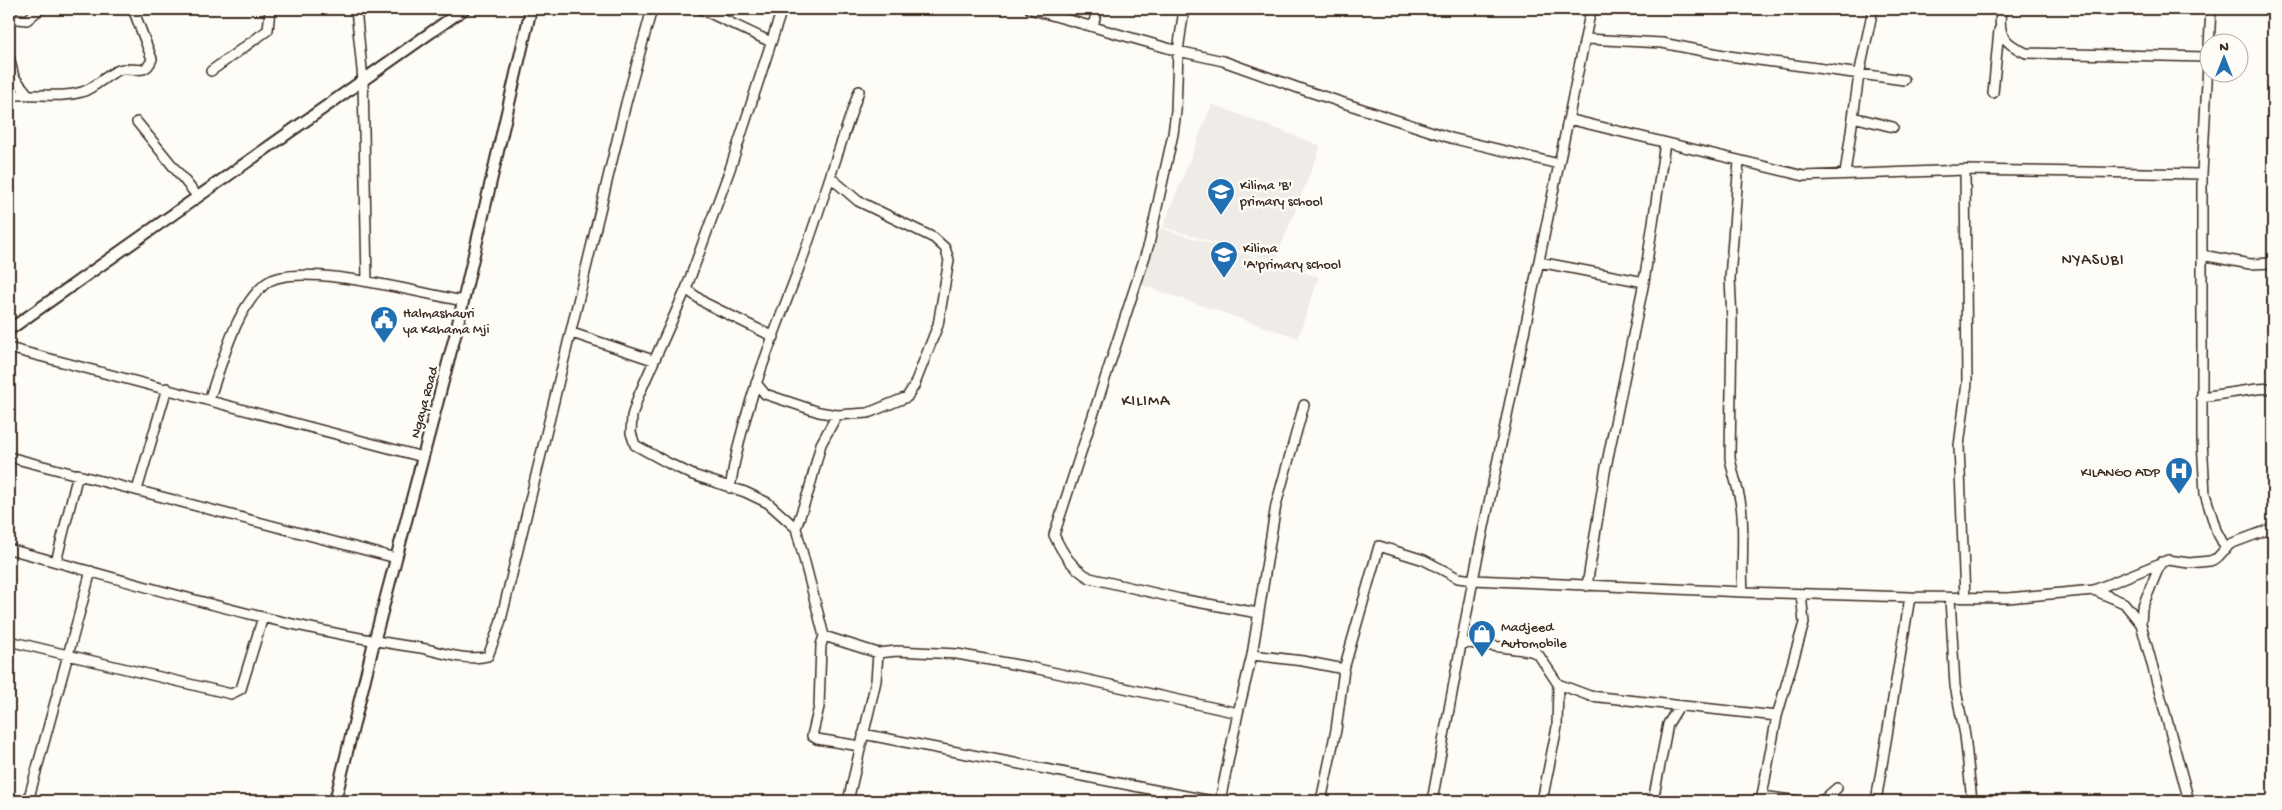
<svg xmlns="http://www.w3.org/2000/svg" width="2282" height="810" font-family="'Gochi Hand',sans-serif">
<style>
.built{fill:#efece7}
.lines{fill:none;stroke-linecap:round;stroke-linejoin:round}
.minor-casing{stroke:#3b2a1e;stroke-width:12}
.tertiary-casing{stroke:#3b2a1e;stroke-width:14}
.minor{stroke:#fdfcf7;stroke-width:9}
.tertiary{stroke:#fdfcf7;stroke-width:10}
.labels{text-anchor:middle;stroke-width:5;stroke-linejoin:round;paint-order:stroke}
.poi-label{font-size:14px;fill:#3b2a1e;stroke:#fdfcf7;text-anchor:start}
.street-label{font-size:14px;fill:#3b2a1e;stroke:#fdfcf7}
.quarter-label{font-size:16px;letter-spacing:1px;fill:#3b2a1e;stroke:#fdfcf7}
</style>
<rect width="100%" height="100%" fill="#fdfcf7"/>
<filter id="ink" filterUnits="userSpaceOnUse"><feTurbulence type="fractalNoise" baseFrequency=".02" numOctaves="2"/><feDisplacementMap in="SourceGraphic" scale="10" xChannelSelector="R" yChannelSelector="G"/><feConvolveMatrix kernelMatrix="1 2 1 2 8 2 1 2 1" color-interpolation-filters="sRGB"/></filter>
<g filter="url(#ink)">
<path class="built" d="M1212 104 1321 146 1275 261 1163 227Z
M1160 228 1319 277 1298 338 1141 285Z"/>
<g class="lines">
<defs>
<path id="minor" d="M356 9 363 80 367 281
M701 9 771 42
M782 9 730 169 686 289 638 397 632 416 631 433 635 445 668 463 693 475 745 492 768 503 796 528 824 636 821 645 819 707 812 736 817 739 860 746
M1030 9 1178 51 1223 61 1304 90 1451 138 1559 164
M1184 9 1178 51 1176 111 1173 134 1149 244 1054 535C1063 554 1072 568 1090 578L1180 599 1258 613
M2001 9C1998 34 2002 42 2026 53L2207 57
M2211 9 2202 174V440L2205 494 2216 530 2226 549
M10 18 27 20 40 9
M1093 27 1097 9
M1586 39 1662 43 1729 56 1904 80
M9 57 14 77 27 93
M211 71 268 30 270 9
M1993 93 1999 30
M9 96C33 92 58 99 82 92 96 88 111 70 123 69 136 68 146 75 152 59L133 9
M1853 117 1893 127
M1568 119 1804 176 1965 170 2202 174
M137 122 198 197
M1739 161 1730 278 1732 320 1730 458C1733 477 1741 494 1742 515 1744 541 1741 566 1743 592
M1965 170 1967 383 1959 446 1965 598
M1845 174 1859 75 1873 9
M2202 255 2250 264 2273 263
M1539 262 1644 282
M686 289 705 303 774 337
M572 333 653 360
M9 348 423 457
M756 383 765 394 819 412 837 415 868 413 907 397 914 386 938 325 949 260 945 248 934 238 858 201 830 177
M2201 397 2257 389 2273 388
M209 400C222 364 235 309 265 284 294 259 424 294 463 301
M9 457 396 558
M730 488C742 409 774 335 802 260 822 204 839 147 859 91
M137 490 167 388
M796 528 809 490 821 444 837 415
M9 549C145 586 281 628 421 648 442 652 466 662 488 656L500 624 626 103 652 9
M56 562 78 474
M1587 586 1605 472 1644 282 1665 143
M2094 590 2124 603 2141 624 2189 801
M1950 598 1955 686 1965 735 1972 801
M2141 624 2142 608 2161 562
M824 636 878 653 897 651 957 654 1029 667 1238 713 1252 655 1303 661 1344 669 1379 546 1424 560 1458 578 1473 580 1743 592 1910 597 2008 598 2094 590 2168 560 2189 563 2210 561 2217 558 2230 544 2273 528
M9 641 231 694 241 689 263 617
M1461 642 1531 651 1538 654 1558 684 1590 696 1777 716
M1252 655 1276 505 1304 405
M863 734 1212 801
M1762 796 1798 801
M28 801 91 571
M848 801 876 681 878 653
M1220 801 1238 713
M1321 801 1336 730 1344 669
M1432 801 1473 580 1591 9
M1542 801 1557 727 1558 684
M1653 801 1668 724 1679 706
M1761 801 1777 716 1804 623 1801 594
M1822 801 1837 788
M1876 801 1910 597"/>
<path id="tertiary" d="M9 330 464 9
M335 801 374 642 455 336 531 9"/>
</defs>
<use href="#minor" class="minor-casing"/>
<use href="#tertiary" class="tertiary-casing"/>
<use href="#minor" class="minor"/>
<use href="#tertiary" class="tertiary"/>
</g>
</g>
<defs>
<symbol id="school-pin" viewBox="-11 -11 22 30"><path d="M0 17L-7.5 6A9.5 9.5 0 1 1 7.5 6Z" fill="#1f6fb2" stroke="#fdfcf7"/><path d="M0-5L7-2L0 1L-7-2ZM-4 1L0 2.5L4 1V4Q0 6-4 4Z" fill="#fff"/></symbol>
<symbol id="civic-pin" viewBox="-11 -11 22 30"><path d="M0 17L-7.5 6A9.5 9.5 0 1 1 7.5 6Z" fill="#1f6fb2" stroke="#fdfcf7"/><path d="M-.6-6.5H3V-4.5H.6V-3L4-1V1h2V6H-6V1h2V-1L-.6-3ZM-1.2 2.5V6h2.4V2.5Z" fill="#fff"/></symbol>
<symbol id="hospital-pin" viewBox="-11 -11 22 30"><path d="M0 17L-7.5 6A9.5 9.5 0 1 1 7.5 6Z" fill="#1f6fb2" stroke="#fdfcf7"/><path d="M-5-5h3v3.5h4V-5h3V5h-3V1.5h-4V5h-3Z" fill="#fff"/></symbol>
<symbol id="shop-pin" viewBox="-11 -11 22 30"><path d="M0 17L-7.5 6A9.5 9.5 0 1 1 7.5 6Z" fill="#1f6fb2" stroke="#fdfcf7"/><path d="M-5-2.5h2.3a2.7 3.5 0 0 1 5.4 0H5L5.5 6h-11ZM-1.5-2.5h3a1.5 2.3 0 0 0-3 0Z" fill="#fff"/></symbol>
</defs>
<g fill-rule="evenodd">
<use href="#school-pin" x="1205" y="176" width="32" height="43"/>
<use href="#school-pin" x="1208" y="239" width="32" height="43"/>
<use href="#civic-pin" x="368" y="304" width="32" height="43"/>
<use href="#hospital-pin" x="2163" y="455" width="32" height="43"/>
<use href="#shop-pin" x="1466" y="618" width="32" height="43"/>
</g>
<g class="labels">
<g class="poi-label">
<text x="1240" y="189">Kilima 'B'<tspan x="1240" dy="16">primary school</tspan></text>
<text x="1243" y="252">Kilima<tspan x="1243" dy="16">'A'primary school</tspan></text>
<text x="403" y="317">Halmashauri<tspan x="403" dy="16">ya Kahama Mji</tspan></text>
<text x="2160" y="476" text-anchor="end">KILANGO ADP</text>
<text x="1501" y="631">Madjeed<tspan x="1501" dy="16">Automobile</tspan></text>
</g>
<g class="street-label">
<text transform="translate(423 402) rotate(-75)" y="5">Ngaya Road</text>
</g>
<g class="quarter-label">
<text x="2093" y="264">NYASUBI</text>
<text x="1146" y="405">KILIMA</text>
</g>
</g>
<rect width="2282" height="810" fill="none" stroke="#fdfcf7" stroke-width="30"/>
<rect x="15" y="15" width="2252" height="780" fill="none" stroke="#3b2a1e" stroke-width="2" filter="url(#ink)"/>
<g transform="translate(2224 58)"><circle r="24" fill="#fdfcf7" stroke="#afa8a0"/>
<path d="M0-4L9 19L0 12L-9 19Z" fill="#1f6fb2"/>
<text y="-8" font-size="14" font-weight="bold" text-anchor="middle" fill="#3b2a1e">N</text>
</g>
</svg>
